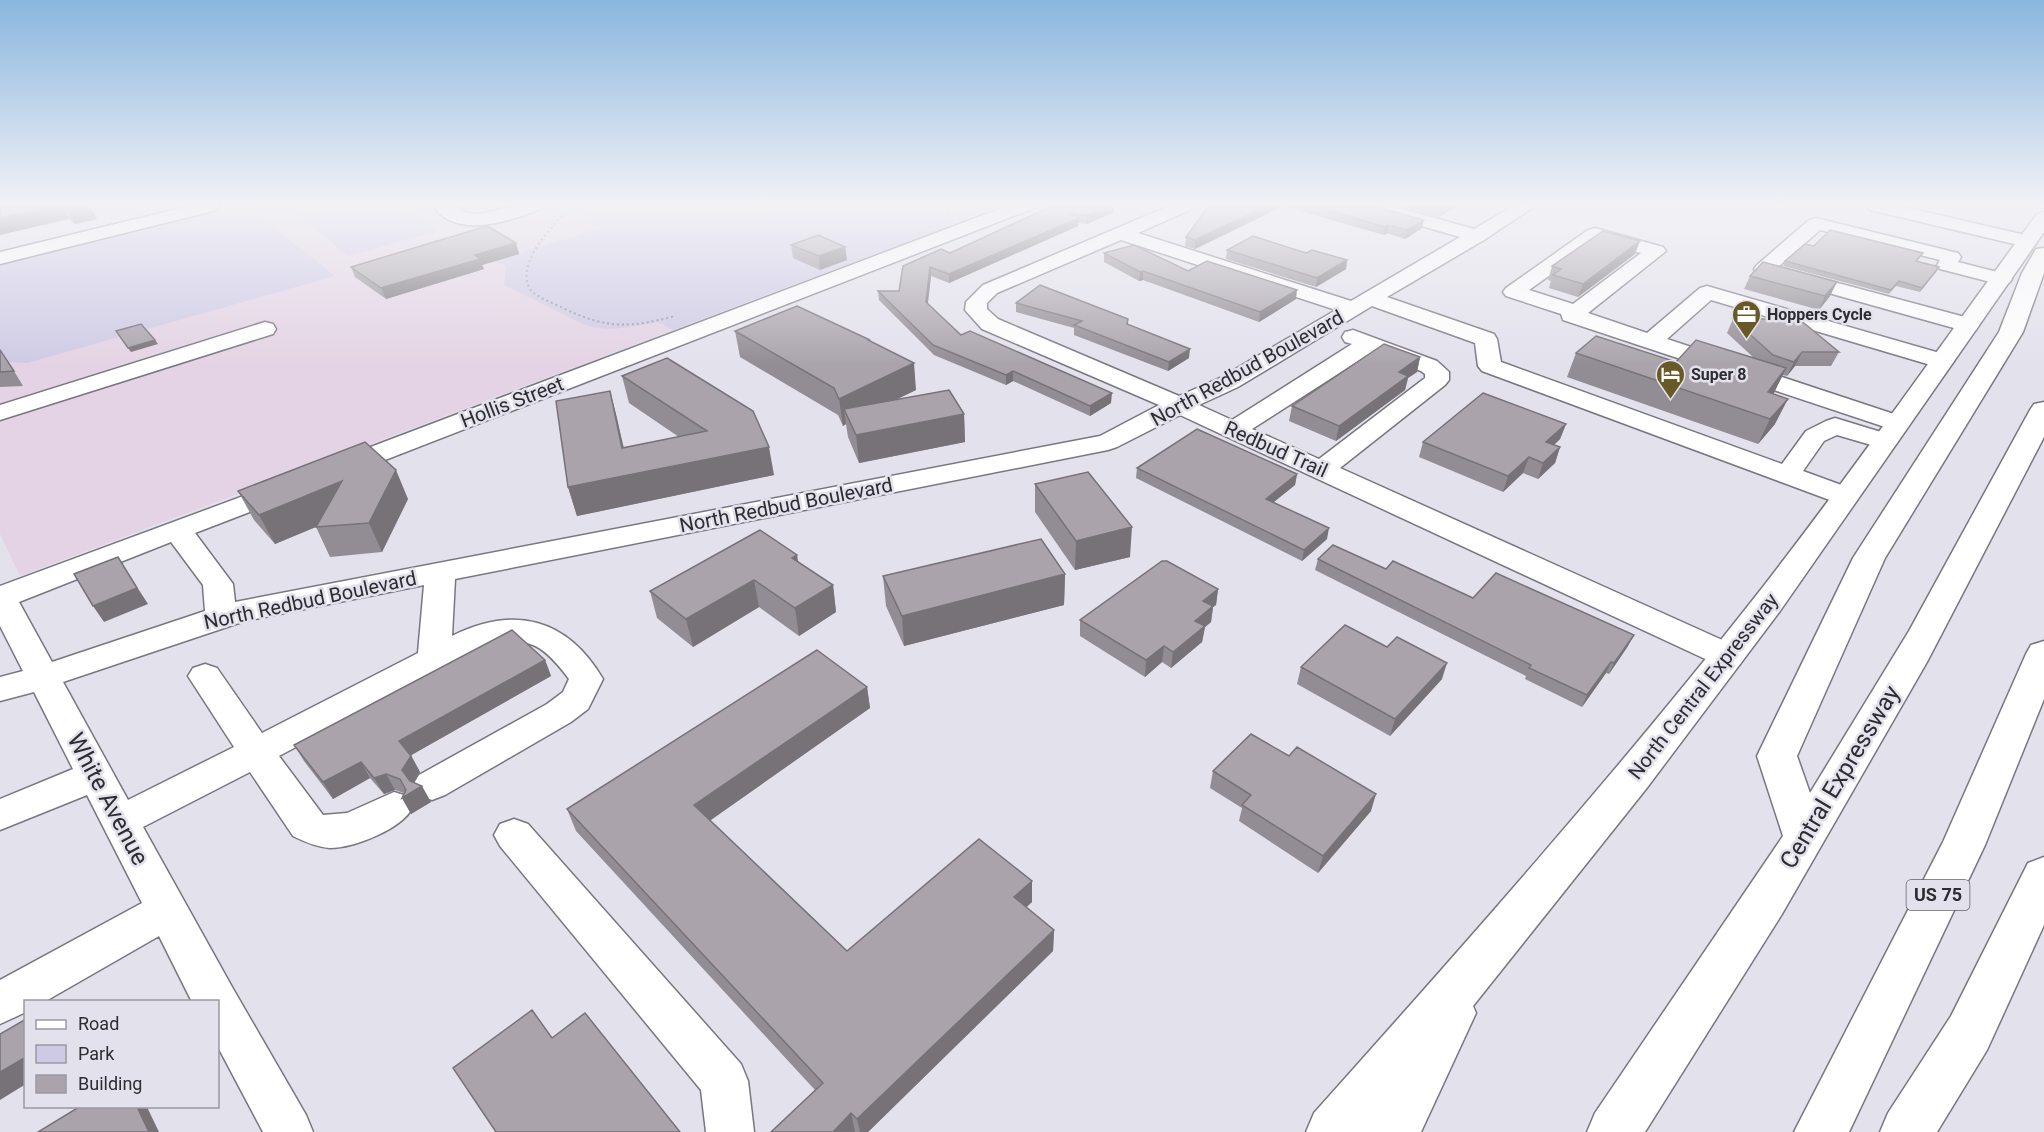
<svg xmlns="http://www.w3.org/2000/svg" width="2044" height="1132" font-family="Roboto,sans-serif">
<style>
.education{fill:#e4d3e4}
.green{fill:#cecae5}
.lines{fill:none;stroke-linecap:round;stroke-linejoin:round}
.minor-casing{stroke:#787781;stroke-width:3}
.major-casing{stroke:#787781;stroke-width:3}
.highway-casing{stroke:#787781;stroke-width:3}
.path{stroke:#9b9aa2;stroke-width:2;stroke-dasharray:2 3;stroke-linecap:butt}
.minor{fill:#fff;fill-rule:evenodd}
.major{fill:#fff;fill-rule:evenodd}
.highway{fill:#fff;fill-rule:evenodd}
.wall{fill:#928c94}
.shaded-wall{fill:#777278}
.building{fill:#aaa3ac;stroke:#777278;stroke-width:1.5}
.labels{text-anchor:middle;stroke-width:5;stroke-linejoin:round;paint-order:stroke}
.far-poi-label{font-size:16px;font-weight:bold;fill:#2d2c30;stroke:#e3e1ec;text-anchor:start}
.shield{fill:#e3e1ec;stroke:#646268;stroke-width:1.5}
.shield-label{font-size:18px;font-weight:bold;fill:#2d2c30}
.street-label{font-size:20px;fill:#2d2c30;stroke:#e3e1ec}
.near-street-label{font-size:24px;fill:#2d2c30;stroke:#e3e1ec}
</style>
<rect width="100%" height="100%" fill="#e3e1ec"/>
<path class="education" d="M235 206H1003L20 576 0 534V264Z"/>
<path class="green" d="M330 206H401L438 231 348 256 297 214Z
M575 206H1003L673 330 658 322C632 327 608 333 583 324L504 285 506 266 494 261 605 227 569 208Z
M186 218H262L335 276 27 363 9 362 0 349V264Z"/>
<g class="lines">
<defs>
<path id="minor" d="M189 206H220L217 210 0 264V252Z
M433 206H454L467 213 480 214 515 206H543C538 212 529 213 522 216 494 225 453 235 433 206Z
M1007 206H1032L1029 210 349 474 340 476 331 474 327 468 331 462Z
M1169 206H1193L1190 210 1138 233 1351 301 1460 237 1366 210 1363 206H1392L1474 229 1513 206H1535L1484 240 1387 297 1494 334 1497 339 1501 362 1782 464 1806 431 1826 421 1835 418 1894 436 1898 441 1894 446 1885 449 1837 435 1824 441 1803 471 1855 490 1859 496 1855 502 1845 504 1835 502 1482 371 1478 366 1475 343 1372 306 1238 387 1199 405 1232 420 1352 344 1345 342 1342 337 1345 332 1353 330 1437 361 1449 372V380L1445 385 1340 468 1740 648 1745 656 1740 664 1728 667 1716 664 1180 415 1117 447 1108 450 455 579 452 636C514 605 567 618 603 679L588 709 571 722 445 795 432 800 419 795 413 785 419 775 547 704 563 692 569 679C545 647 530 635 489 644L279 756 323 815 347 813 394 792 407 796 413 807C402 829 354 848 330 848 317 847 305 842 293 836L250 772 143 827 232 987 306 1115 313 1132H263L218 1047V1002H192L159 936 44 1002H26V1012L0 1024V980L142 903 87 795 0 830V799L73 769 34 692 0 701V677L23 671 0 626V586L284 481 294 483 298 489 294 495 195 533 233 584 235 602 1100 436 1159 405 982 329 965 310 966 302 983 285ZM1121 240 1336 310 1222 377 1179 396 998 319 987 309V303L997 293ZM1372 352 1421 371 1425 374V378L1319 459 1252 429ZM171 542 203 585 205 611 52 662 19 602ZM424 585 418 653 262 733 217 668 205 664 193 668 188 676 234 747 128 800 63 682 245 621Z
M1867 206H1900L2034 237 2037 241 2034 245 2027 247 1870 210Z
M1816 218 1958 253 1961 257 1958 262 2009 275 2012 279 2009 283 2002 285 1940 269 1937 265 1940 260 1820 230 1778 267 1976 320 1979 325 1976 330 1968 332 1757 273 1754 269 1757 265 1809 220Z
M1595 228 1663 247 1666 251 1588 313 1647 333 1700 288 1707 286 1950 356 1954 361 1950 366 1942 368 1934 366 1711 300 1667 339 1906 418 1910 423 1906 428 1897 431 1563 320 1561 314 1506 296 1503 292 1506 288 1588 230ZM1598 241 1641 253 1573 304 1529 290Z
M265 322 273 324 276 329 273 334 0 420V405Z
M514 819 528 824 741 1064 748 1081 754 1132H706L701 1090 500 846 494 835 500 824Z"/>
<path id="major" d="M2044 212V232L1780 611 1646 789 1473 1006 1476 1013 1421 1132H1306L1314 1113C1465 944 1615 775 1755 597 1853 472 1943 341 2037 214Z"/>
<path id="highway" d="M2044 248V273L2023 332 1885 558 1797 756 1810 793 1909 631 2030 410 2034 404 2044 402V437L1927 662 1782 914 1645 1132H1587L1595 1113 1783 836 1757 756 1853 558 1999 332 2022 273 2036 249Z
M2044 641V699L1985 845 1849 1132H1794L1943 842 2026 654 2031 645Z
M2044 857V925L1987 1050 1937 1132H1880L1888 1113 1951 1016 2028 863Z"/>
</defs>
<use href="#minor" class="minor-casing"/>
<use href="#major" class="major-casing"/>
<use href="#highway" class="highway-casing"/>
<path class="path" d="M932 208 949 214
M562 216C546 234 515 266 531 291 541 299 553 303 565 309 607 329 630 328 675 316"/>
<use href="#minor" class="minor"/>
<use href="#major" class="major"/>
<use href="#highway" class="highway"/>
</g>
<path class="wall" d="M0 206H90L97 219 75 224 69 219Z
M1052 206H1114V212L1087 224 1078 223V226L949 283 931 276 927 304 961 335 1111 403 1090 416 1013 381 1006 385 934 355 879 300 878 291H899L950 253Z
M1212 206H1374L1422 228 1405 239 1387 233 1384 235 1283 206 1195 249 1185 246 1186 237Z
M1400 206H1457L1439 217Z
M516 243 519 254 482 265 484 269 386 299 355 277 351 267Z
M791 245 845 247 847 260 820 270 793 258Z
M1814 246 1923 253 1917 262 1939 267 1920 292 1896 286 1889 294 1783 266 1785 261Z
M1227 250 1306 253 1347 260 1346 269 1316 287 1226 259Z
M1104 253 1188 271 1296 299 1259 322 1143 280 1139 281 1104 262Z
M1635 254 1578 297 1549 288 1551 281 1548 280 1552 266Z
M1750 276 1830 296 1819 310 1744 289Z
M1016 303 1128 319V325L1189 358 1168 371 1074 335V328L1016 312Z
M1733 319 1839 352 1831 366H1795L1787 376 1783 375 1773 394 1775 424 1758 444 1567 377 1576 353 1676 362 1754 358 1727 333Z
M735 331 870 340 871 342 916 390 897 399 964 414 965 442 859 463 848 437 846 424 843 426 838 415 740 357Z
M0 350 14 371 23 386 0 387Z
M1420 357 1417 372 1408 378 1405 390 1336 441 1289 421 1292 406Z
M622 376 774 475 577 516 568 487 610 391 624 448 679 437 629 403Z
M1566 424 1560 439 1554 445 1560 447 1555 463 1538 479 1523 473 1503 492 1419 457 1423 442Z
M1137 468 1297 474 1295 485 1273 502 1327 539 1302 561 1136 478Z
M1035 484 1130 557 1075 570 1035 512Z
M238 491 408 499 382 552 330 557 316 527 275 544 254 520Z
M1318 559 1386 569 1473 598 1628 646 1609 674 1606 673 1582 707 1525 679 1526 676 1315 570Z
M798 562 833 585 836 612 799 636 759 607 693 647 657 618 650 591Z
M1065 574 1064 605 904 646 886 606 883 576Z
M1218 589 1216 605 1213 607 1211 622 1205 627 1202 642 1171 668 1162 662 1145 677 1080 636V620Z
M1387 647 1442 679 1390 736 1297 684 1301 667Z
M545 660 551 676 411 755 420 772 413 782 431 802 411 814 402 798 404 793 395 790 384 794 370 778 333 799 304 761 294 745Z
M867 687 870 708 710 820 847 951 1032 881V902L1026 907 1054 930 1053 951 868 1132H771L815 1090 576 831 567 809Z
M1213 771 1371 811 1318 873 1239 821 1242 808 1210 788Z"/>
<path class="shaded-wall" d="M51 206H62L69 219 0 235V218Z
M79 206H90L97 219 75 224 66 209Z
M1109 206H1114V212L1087 224V216Z
M1267 206H1283L1195 249V240Z
M1446 206H1457L1439 217 1442 209Z
M1079 218 1078 226 949 283V274Z
M1424 220 1422 228 1405 239 1407 230Z
M1388 225 1387 233 1384 235 1385 227Z
M1640 241 1635 254 1578 297 1583 284Z
M516 243 519 254 482 265 484 269 386 299 381 288 475 255Z
M845 247 847 260 820 270 819 256Z
M1347 260 1346 269 1316 287 1317 278Z
M930 267 931 276 927 312 926 302Z
M1939 267 1936 272 1920 292 1922 288Z
M1143 271V280L1139 281 1140 272Z
M1837 282 1830 296 1819 310 1825 296Z
M1297 290 1296 299 1259 322 1260 312Z
M155 340 158 344 131 352 128 348Z
M1190 349 1189 358 1168 371 1169 362Z
M1802 352 1795 366 1787 376 1794 362Z
M1420 357 1417 372 1408 378 1405 390 1336 441 1339 426 1399 372Z
M914 363 916 390 850 422 844 409 846 424 843 426 839 399Z
M1786 368 1774 393 1757 415 1768 392Z
M1013 371V381L1006 385V375Z
M610 391 617 418 629 475 769 447 774 475 577 516 568 487 622 448Z
M1112 393 1111 403 1090 416V406Z
M1788 399 1775 424 1758 444 1770 419Z
M964 414 965 442 859 463 856 435Z
M1566 424 1560 439 1541 457 1546 442Z
M1560 447 1555 463 1538 479 1543 463Z
M1529 457 1523 473 1503 492 1508 476Z
M396 470 408 499 382 552 369 523Z
M1297 474 1295 485 1264 510 1266 499Z
M342 481 356 510 275 544 259 515Z
M1132 527 1130 557 1075 570 1076 541Z
M1329 528 1327 539 1302 561 1304 550Z
M797 555 802 582 792 558Z
M128 573 148 604 104 622 93 606Z
M1065 574 1064 605 904 646 902 616Z
M754 580 759 607 693 647 686 619Z
M833 585 836 612 799 636 795 608Z
M1218 589 1216 605 1213 607 1211 622 1205 627 1202 642 1171 668 1173 652 1195 621 1203 601Z
M1634 635 1628 646 1609 674 1614 663Z
M1164 646 1162 662 1145 677 1146 660Z
M545 660 551 676 408 757 399 741Z
M1611 662 1606 673 1582 707 1587 695Z
M1447 663 1442 679 1390 736 1395 719Z
M867 687 870 708 701 827 694 805Z
M411 756 420 772 411 786 402 770Z
M361 762 370 778 333 799 323 782Z
M386 774 395 790 384 794 374 778Z
M422 786 431 802 411 814 402 798Z
M1376 794 1371 811 1318 873 1323 856Z
M1032 881V902L1014 919V897Z
M1054 930 1053 951 868 1132H860L857 1119Z
M26 1057V1084L0 1100V1072Z
M137 1107H147L159 1132H149Z
M851 1113 855 1132H833Z"/>
<path class="building" d="M0 206H51L0 218Z
M63 206H79L66 209Z
M1052 206H1109L1087 216 1069 213 1079 218 949 274 930 267 926 302 961 335 970 331 1112 393 1090 406 1013 371 1006 375 933 345 878 291H899L903 266 941 249 950 253Z
M1212 206H1267L1195 240 1186 237 1207 208Z
M1313 206H1374L1424 220 1407 230 1388 225 1385 227Z
M1432 206H1446L1442 209Z
M487 226 516 243 475 255 480 259 381 288 351 267Z
M1830 230 1923 253 1916 261 1939 267 1922 288 1899 281 1891 290 1785 261 1805 244 1814 246Z
M1603 231 1640 241 1583 284 1553 275 1561 269 1552 266Z
M818 235 845 247 819 256 791 245Z
M1253 236 1306 253 1312 250 1347 260 1317 278 1227 250Z
M1134 245 1188 271 1207 261 1297 290 1260 312 1143 271 1140 272 1104 253Z
M1763 262 1837 282 1825 296 1750 276Z
M1040 285 1128 319 1127 324 1190 349 1169 362 1074 325 1082 321 1016 303Z
M797 306 870 340H868L914 363 839 399 834 388 735 331Z
M1733 319H1799L1839 352H1802L1794 362 1773 355Z
M141 324 155 340 128 348 116 331Z
M1596 336 1676 362 1696 340 1786 368 1768 392 1788 399 1770 419 1576 353Z
M1384 344 1420 357 1399 372 1408 376 1339 426 1292 406Z
M0 350 14 371 0 372Z
M667 358 753 411 769 447 568 487 556 401 610 391 622 448 707 431 622 376Z
M949 390 964 414 856 435 844 409Z
M1483 393 1566 424 1546 442 1560 447 1543 463 1529 457 1508 476 1423 442Z
M1197 429 1297 474 1266 499 1329 528 1304 550 1137 468Z
M365 442 396 470 369 523 316 527 342 481 259 515 238 491Z
M1088 472 1132 527 1076 541 1035 484Z
M760 530 797 555 792 558 833 585 795 608 754 580 686 619 650 591Z
M1041 539 1065 574 902 616 883 576Z
M1333 545 1386 569 1393 561 1473 598 1496 573 1634 635 1614 663 1611 662 1587 695 1529 668 1531 665 1318 559Z
M118 557 137 588 93 606 74 574Z
M1162 561H1167L1218 589 1203 601 1213 606 1195 621 1205 626 1173 652 1164 646 1146 660 1080 620Z
M1345 625 1387 647 1397 637 1447 663 1395 719 1301 667Z
M512 630 545 660 399 741 411 756 402 770 410 781 422 786 402 798 406 790 400 779 386 774 374 778 361 762 323 782 294 745Z
M817 650 867 687 694 805 847 951 979 839 1032 881 1014 897 1054 930 857 1119 851 1113 833 1132H771L823 1083 567 809Z
M1251 734 1289 756 1297 747 1376 794 1323 856 1242 805 1251 795 1213 771Z
M532 1010 552 1038 585 1013 680 1132H496L453 1068Z
M26 1019V1057L0 1072V1034Z
M79 1107H137L149 1132H38Z"/>
<linearGradient id="sky" x2="0" y2="1"><stop stop-color="#8ab6de"/><stop offset="0.56" stop-color="#f2f2f6"/><stop offset="1" stop-color="#f2f2f6" stop-opacity="0"/></linearGradient>
<rect width="2044" height="365" fill="url(#sky)"/>
<defs>
<symbol id="office-pin" viewBox="-11 -11 22 30"><path d="M0 17L-7.5 6A9.5 9.5 0 1 1 7.5 6Z" fill="#685926" stroke="#e3e1ec"/><path d="M-6-3h4V-5.5h4V-3h4V5H-6ZM-1-4.5V-3h2v-1.5ZM-6 0V1H6V0Z" fill="#fff"/></symbol>
<symbol id="hotel-pin" viewBox="-11 -11 22 30"><path d="M0 17L-7.5 6A9.5 9.5 0 1 1 7.5 6Z" fill="#685926" stroke="#e3e1ec"/><path d="M-6-4.5h1.5V1H6V5H4.5V3h-9V5H-6ZM-4 0a1.8 1.8 0 1 1 3.6 0ZM.5 0V-2.5h3Q6-2.5 6 0Z" fill="#fff"/></symbol>
</defs>
<g fill-rule="evenodd">
<use href="#office-pin" x="1730" y="298" width="33" height="45"/>
<use href="#hotel-pin" x="1654" y="358" width="33" height="45"/>
</g>
<g class="labels">
<g class="far-poi-label">
<text x="1767" y="320">Hoppers Cycle</text>
<text x="1691" y="380">Super 8</text>
</g>
<rect class="shield" x="1906.5" y="880" width="63" height="30" rx="4.5"/>
<g class="shield-label">
<text x="1938" y="901">US 75</text>
</g>
<g class="street-label">
<text transform="translate(1247 368) rotate(-29)" y="7">North Redbud Boulevard</text>
<text transform="translate(512 402) rotate(-21)" y="7">Hollis Street</text>
<text transform="translate(1276 449) rotate(24)" y="7">Redbud Trail</text>
<text transform="translate(786 505) rotate(-11)" y="7">North Redbud Boulevard</text>
<text transform="translate(310 600) rotate(-12)" y="7">North Redbud Boulevard</text>
<text transform="translate(1703 686) rotate(-52)" y="7">North Central Expressway</text>
</g>
<g class="near-street-label">
<text transform="translate(1840 777) rotate(-59)" y="8">Central Expressway</text>
<text transform="translate(108 799) rotate(62)" y="8">White Avenue</text>
</g>
</g>
<rect x="24" y="1000" width="195" height="108" fill="#e3e1ec" stroke="#9a99a1" stroke-width="1.5"/>
<rect x="36" y="1020" width="30" height="9" fill="#ffffff" stroke="#9a99a1" stroke-width="1.5"/>
<text x="78" y="1030" font-size="18" fill="#2d2c30">Road</text>
<rect x="36" y="1045" width="30" height="18" fill="#cecae5" stroke="#9a99a1" stroke-width="1.5"/>
<text x="78" y="1060" font-size="18" fill="#2d2c30">Park</text>
<rect x="36" y="1075" width="30" height="18" fill="#aaa3ac" stroke="#9a99a1" stroke-width="1.5"/>
<text x="78" y="1090" font-size="18" fill="#2d2c30">Building</text>
</svg>
